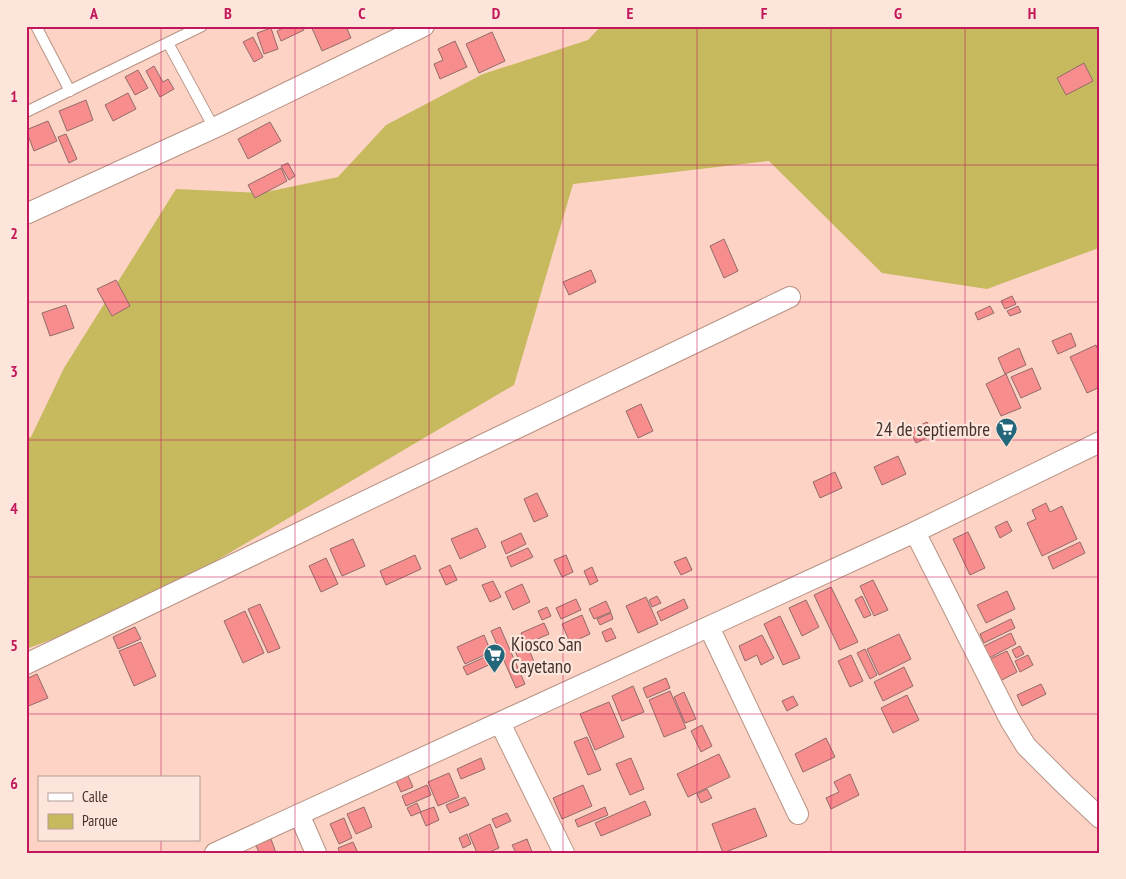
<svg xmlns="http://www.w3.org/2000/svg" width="1126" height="879" font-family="'PT Sans Narrow',sans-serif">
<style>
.green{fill:#c6b95e}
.building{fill:#f88d8d;stroke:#926b6a}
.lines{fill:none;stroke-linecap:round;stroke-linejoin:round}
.lane-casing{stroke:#b99385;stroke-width:12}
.street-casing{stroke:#b99385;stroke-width:22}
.lane{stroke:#fff;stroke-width:10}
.street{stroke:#fff;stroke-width:20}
.grid{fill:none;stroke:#c2185b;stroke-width:1;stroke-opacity:0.55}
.labels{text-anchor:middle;stroke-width:4.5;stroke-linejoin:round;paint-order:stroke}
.poi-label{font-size:19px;fill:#43332d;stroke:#fee5dc;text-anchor:end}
.neatline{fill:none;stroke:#c2185b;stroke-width:2}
.grid-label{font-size:16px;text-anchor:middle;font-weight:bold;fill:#c2185b}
</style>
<rect width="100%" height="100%" fill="#fcd3c5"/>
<path class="green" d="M601 26H1100V246L1096 249 987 289 882 273 769 161 573 184 514 385 197 572 64 635 26 649V438L31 437 64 368 176 189 261 193 338 177 386 125 483 74 588 40Z"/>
<path class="building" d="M287 26H302L304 30 281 41 277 31Z
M311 26H346L351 38 322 51Z
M271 28 278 49 264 54 257 33Z
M492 32 505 61 479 73 466 44Z
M253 37 263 57 254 62 243 42Z
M455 41 467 67 440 79 434 64 443 60 438 49Z
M1084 63 1093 81 1066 95 1057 78Z
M154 66 163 82 168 79 174 89 160 97 146 71Z
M138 70 148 88 135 95 125 77Z
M128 93 136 109 113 121 105 105Z
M86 100 93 120 67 131 59 111Z
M48 121 57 141 34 151 26 130Z
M270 122 281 141 248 159 238 139Z
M66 134 77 159 69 163 58 137Z
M288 163 295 176 289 180 281 166Z
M281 168 287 181 255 198 248 185Z
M724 239 738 271 724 278 710 246Z
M591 270 596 282 569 295 563 282Z
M116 280 130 306 112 316 97 289Z
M1012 296 1016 304 1005 309 1001 301Z
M66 305 74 328 50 336 42 313Z
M990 306 994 313 978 320 975 313Z
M1018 306 1021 312 1010 316 1007 311Z
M1071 333 1076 346 1058 354 1052 341Z
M1096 345 1100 355V387L1087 393 1070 357Z
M1019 348 1026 365 1005 374 998 358Z
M1032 368 1041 389 1021 398 1011 377Z
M1006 374 1021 408 1001 416 986 384Z
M641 404 653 431 638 438 626 411Z
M927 422 933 435 916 443 910 430Z
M898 456 906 474 882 485 874 467Z
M835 472 842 488 820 498 813 482Z
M537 493 548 516 534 522 524 499Z
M1046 503 1050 512 1062 506 1077 539 1042 556 1027 523 1036 519 1032 510Z
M1007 521 1012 531 1000 538 995 527Z
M477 528 486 547 460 559 451 539Z
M968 532 985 568 970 575 953 539Z
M521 533 526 544 506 554 501 542Z
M353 539 365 566 342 576 330 549Z
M1080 542 1085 553 1053 569 1048 557Z
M528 548 533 557 511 567 507 557Z
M415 555 421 569 386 585 380 571Z
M566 555 573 572 562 577 554 560Z
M686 557 692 570 681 575 674 562Z
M326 558 338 584 321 592 309 566Z
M450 565 457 580 446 585 439 570Z
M592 567 598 581 590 585 584 571Z
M873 580 888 610 874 616 860 586Z
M493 581 501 597 490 602 482 585Z
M522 584 530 602 513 610 505 592Z
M831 587 858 642 840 650 814 595Z
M1007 591 1015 609 986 623 977 605Z
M657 596 661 603 652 607 649 600Z
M862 596 871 615 864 618 855 600Z
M646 597 658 624 638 633 626 606Z
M576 599 581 610 561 619 556 608Z
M684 599 688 608 661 621 657 612Z
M806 600 819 627 802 636 789 608Z
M606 601 611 612 594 619 589 609Z
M260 604 280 648 268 653 248 609Z
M547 607 551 616 542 620 538 611Z
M245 611 264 653 243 663 224 621Z
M611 613 613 619 600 625 597 619Z
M582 615 590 634 570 643 562 624Z
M780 616 800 658 783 665 764 624Z
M1011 619 1015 628 984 643 980 634Z
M544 623 549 634 526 644 521 633Z
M135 627 141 639 118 649 113 637Z
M500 627 525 684 516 688 491 631Z
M611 628 616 638 606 642 602 632Z
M1011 633 1016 644 989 658 984 646Z
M899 634 911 659 879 675 867 649Z
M484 635 491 652 465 664 457 647Z
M762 635 774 658 761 665 757 655 745 661 739 646Z
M141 642 156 676 134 686 119 651Z
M527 645 535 664 523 669 515 651Z
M1020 646 1024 654 1016 658 1012 650Z
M865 649 877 675 870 679 857 653Z
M1007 651 1017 672 1000 681 990 659Z
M489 655 493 663 467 675 463 667Z
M851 655 863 681 850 687 838 661Z
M1028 655 1033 665 1020 672 1015 661Z
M904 667 913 686 883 701 874 682Z
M37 674 48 698 26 707V679Z
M666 678 670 688 647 698 643 688Z
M1041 684 1046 694 1022 706 1017 695Z
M633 686 644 712 622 721 612 696Z
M670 691 686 728 664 737 649 700Z
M684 692 696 719 685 723 674 697Z
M907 695 919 720 893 733 881 708Z
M793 696 798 705 787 711 782 701Z
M609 702 624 737 595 750 580 714Z
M702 725 712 746 701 752 691 731Z
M587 737 601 770 588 775 574 742Z
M826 738 835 757 803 772 795 754Z
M719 754 730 777 688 797 677 774Z
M481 758 485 769 461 779 457 769Z
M631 758 644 789 630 795 616 764Z
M405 769 413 787 401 792 393 774Z
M449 773 459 797 438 806 428 782Z
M850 774 859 795 831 809 826 798 839 792 834 782Z
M427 785 431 795 406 806 402 796Z
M583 785 592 806 562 819 553 798Z
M707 789 712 798 701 803 697 794Z
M465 797 469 805 450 813 446 805Z
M645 801 651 815 601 836 595 823Z
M417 803 421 812 411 816 407 808Z
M364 807 372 827 356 834 347 814Z
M434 807 439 820 426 826 420 812Z
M605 807 608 815 578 827 575 820Z
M755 808 767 836 723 853 712 824Z
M507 813 511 821 496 828 492 819Z
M344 818 352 838 339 844 330 824Z
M490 824 499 848 487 853H477L469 834Z
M467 834 471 844 463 848 459 838Z
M271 839 276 853H259L256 845Z
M527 839 532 852 516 853 512 845Z
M353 842 358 853H340L338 848Z"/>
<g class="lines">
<defs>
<path id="lane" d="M36 26 70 91
M168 43 214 128
M26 112 202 26"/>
<path id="street" d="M26 214 214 128 424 26
M915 532 1010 720 1026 746 1065 785 1100 818
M709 627 798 814
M26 664 790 297
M500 723 564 853
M299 814 316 853
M215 853 915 532 1100 442"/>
</defs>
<use href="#lane" class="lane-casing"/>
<use href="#street" class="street-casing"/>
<use href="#lane" class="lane"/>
<use href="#street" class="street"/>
</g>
<path class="grid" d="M161 26V778M295 26V853M429 26V853M563 26V853M697 26V853M831 26V853M965 26V853M26 165H1100M26 302H1100M26 440H1100M26 577H1100M26 714H1100M161 840V853"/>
<defs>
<symbol id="supermarket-pin" viewBox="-11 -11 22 30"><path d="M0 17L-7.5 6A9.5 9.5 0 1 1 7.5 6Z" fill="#24667a" stroke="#fee5dc"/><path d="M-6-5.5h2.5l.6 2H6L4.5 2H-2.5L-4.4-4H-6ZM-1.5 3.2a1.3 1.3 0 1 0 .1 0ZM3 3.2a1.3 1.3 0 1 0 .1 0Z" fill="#fff"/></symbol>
</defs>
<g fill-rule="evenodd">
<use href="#supermarket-pin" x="994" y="416" width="25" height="34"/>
<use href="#supermarket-pin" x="482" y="642" width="25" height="34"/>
</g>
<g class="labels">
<g class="poi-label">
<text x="990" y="436">24 de septiembre</text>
<text x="511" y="651" text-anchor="start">Kiosco San<tspan x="511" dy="22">Cayetano</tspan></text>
</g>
</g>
<rect width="1126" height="879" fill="none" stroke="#fee5dc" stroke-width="55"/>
<rect x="38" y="776" width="162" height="65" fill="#fee5dc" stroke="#b39e96"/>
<rect x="48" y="793" width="25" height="8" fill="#ffffff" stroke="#b39e96"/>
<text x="82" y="802" font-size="15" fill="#43332d">Calle</text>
<rect x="48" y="814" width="25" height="15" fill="#c6b95e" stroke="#b39e96"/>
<text x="82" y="826" font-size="15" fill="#43332d">Parque</text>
<rect x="28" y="28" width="1070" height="824" class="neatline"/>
<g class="grid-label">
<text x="94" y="19">A</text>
<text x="228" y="19">B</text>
<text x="362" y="19">C</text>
<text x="496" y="19">D</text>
<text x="630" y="19">E</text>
<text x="764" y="19">F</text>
<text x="898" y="19">G</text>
<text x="1032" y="19">H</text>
<text x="14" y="102">1</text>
<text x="14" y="239">2</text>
<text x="14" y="377">3</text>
<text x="14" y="514">4</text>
<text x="14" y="651">5</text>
<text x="14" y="789">6</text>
</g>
</svg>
